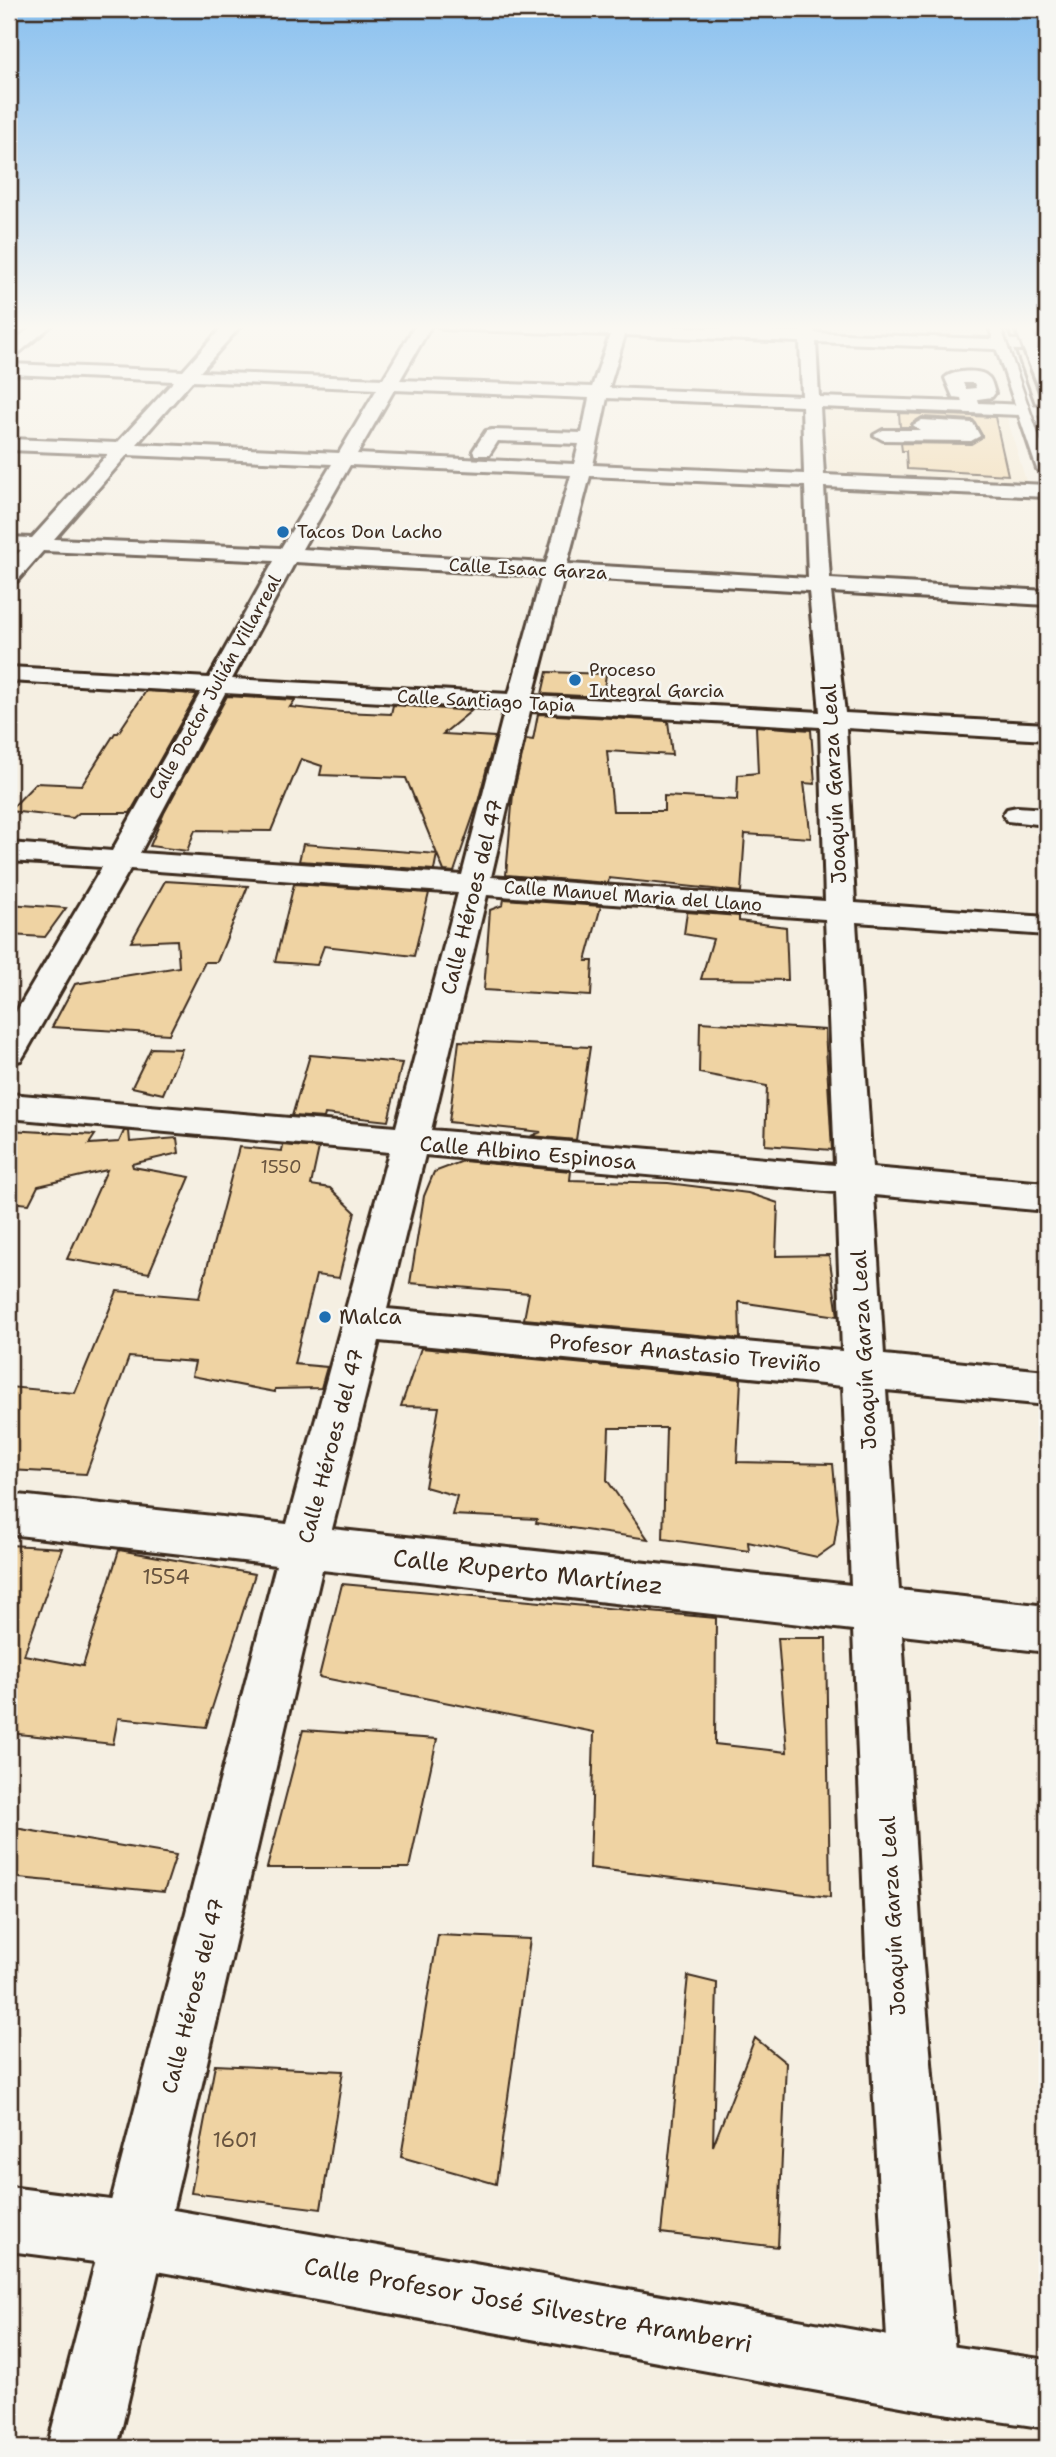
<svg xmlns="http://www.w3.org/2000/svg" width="1056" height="2457" font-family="'Shantell Sans',sans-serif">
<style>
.built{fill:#f3e7cf}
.building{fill:#efd3a3;stroke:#3b2a1e;stroke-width:2}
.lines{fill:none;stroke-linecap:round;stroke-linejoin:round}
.minor-casing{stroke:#3b2a1e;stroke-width:6}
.major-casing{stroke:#3b2a1e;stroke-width:6}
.minor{fill:#f6f6f2;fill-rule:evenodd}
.major{fill:#f6f6f2;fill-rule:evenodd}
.rail{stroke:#3b2a1e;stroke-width:2.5}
.poi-dot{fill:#1f6fb2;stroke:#f6f6f2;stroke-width:2.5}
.labels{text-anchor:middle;stroke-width:5;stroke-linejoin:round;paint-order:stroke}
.far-poi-label{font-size:18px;fill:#3b2a1e;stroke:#f6f6f2;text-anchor:start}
.far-street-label{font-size:18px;fill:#3b2a1e;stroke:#f6f6f2}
.number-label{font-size:18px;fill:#68543f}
.street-label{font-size:21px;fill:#3b2a1e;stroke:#f6f6f2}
.poi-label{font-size:21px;fill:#3b2a1e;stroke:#f6f6f2;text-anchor:start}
.near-number-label{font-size:21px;fill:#68543f}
.near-street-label{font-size:24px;fill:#3b2a1e;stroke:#f6f6f2}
</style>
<rect width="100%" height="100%" fill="#f5efe2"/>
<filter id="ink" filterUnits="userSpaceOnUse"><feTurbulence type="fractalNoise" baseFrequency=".0143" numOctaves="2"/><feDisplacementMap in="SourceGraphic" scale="14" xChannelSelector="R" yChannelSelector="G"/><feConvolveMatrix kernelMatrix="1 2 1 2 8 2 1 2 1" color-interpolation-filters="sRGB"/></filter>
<g filter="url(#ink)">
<path class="built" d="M824 406 1006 414 1026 481 829 472Z"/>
<path class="building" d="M899 413 995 417 1008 475 907 469 906 451H902L901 443 971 444 981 438 982 435 973 420 922 417 912 423V427H900Z
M547 672 606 674 603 697 542 694Z
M146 691 197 694 130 813H79L73 818 9 811 36 783 82 785 115 733H118Z
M227 696 295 700 290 707 342 712 391 714 393 705 471 711 443 734 495 737 478 802 454 872 444 871 437 854 434 870 299 861 303 844 437 854 406 778 320 775 322 766 301 759 271 831 195 830 187 851 150 846 164 813Z
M538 714 668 721 672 755 607 751 613 811H664V796L737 800 738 775 758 773 756 726 811 730 815 784 804 783 811 838 745 834 741 892 609 878 608 883 506 875 513 794 526 739 533 740Z
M165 881 248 886 217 962H205L169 1034 52 1027 75 984 179 967 177 940 131 942Z
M294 884 429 893 414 956 324 946 317 965 275 962Z
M504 899 601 906 586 961H593L591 996 484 990 490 910 503 905Z
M9 904 66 908 45 937 9 935Z
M687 912 739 916V921L786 927 788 980 701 979 713 939 684 934Z
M700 1022 825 1030 832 1150 765 1145 767 1086 699 1073Z
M459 1041 590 1047 576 1140 531 1136 541 1132 449 1122Z
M151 1048 182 1049 163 1094 132 1087Z
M310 1055 402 1063 388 1121 325 1114 324 1118 292 1116Z
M9 1130 95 1135 89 1144 119 1142 124 1131H129L130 1142 177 1138 179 1153 132 1164 133 1167 190 1177 149 1273 67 1259 107 1170 38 1186 29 1204 9 1202Z
M283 1145 319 1148 311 1185 330 1188 355 1212 339 1278 316 1275 294 1364 327 1367 321 1388 275 1389V1392L192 1376 195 1362 129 1357 86 1474 9 1470V1387L75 1393 117 1291 199 1298 239 1147 282 1151Z
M463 1161 571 1171 570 1180 668 1183 748 1193 778 1203 776 1256 829 1255 838 1316 739 1302 740 1339 524 1319 529 1293 410 1283 424 1196 434 1172Z
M421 1348 741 1379 737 1462 833 1464 838 1518 834 1545 817 1557 748 1542 749 1551 663 1539 666 1428H609L607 1480 648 1539 536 1523 537 1519 452 1515 457 1496 425 1487 439 1407 401 1406Z
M9 1545 62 1548 24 1655 83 1666 119 1550 255 1574 206 1727 118 1718 113 1744 9 1733Z
M342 1584 716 1618 715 1744 787 1752 778 1638H826L830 1897 590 1868 594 1732 319 1677Z
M303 1730 437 1739 409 1868H267Z
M9 1827 176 1855 164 1892 9 1877Z
M438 1935 530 1939 496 2184 401 2157Z
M688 1976 717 1983 713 2146 755 2038 786 2063 778 2247 661 2233Z
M215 2065 343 2071 321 2209 191 2193Z"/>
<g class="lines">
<defs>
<path id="minor" d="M35 324H53L15 356 9 358V345Z
M225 324H242L200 372 383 379 416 324H432L400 380 592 387 610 335 443 329 435 324H629L800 332 799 324H815V333L1047 341V351L816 342 819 397 962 402 961 398 953 397 945 378C951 371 981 368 988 377 992 380 993 388 995 393L992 397 978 399 979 403 1047 406V416L820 407 824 475 1047 485V497L824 487 830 579 1047 591V605L831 592 845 713 1047 724V740L846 728 855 903 1047 917V935L856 922 872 1168 1047 1183V1211L874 1195 884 1355 1047 1371V1405L886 1390 899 1590 1047 1606V1652L902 1635 922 1954 957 2376 947 2400 923 2410 899 2400 889 2376 866 1954 853 1630 322 1570 117 2448H47L276 1565 9 1534V1494L287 1524 389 1152 9 1118V1094L396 1127 458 893 130 869 26 1052 21 1060 9 1063V1024L102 867 9 861V843L112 851 201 692 9 681V667L209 678 274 561 43 551 17 581 9 583V563L21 550 9 549V537L32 538 108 454 9 450V439L117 443 174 381 9 374V364L183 371ZM625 335 800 342 802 396 609 388ZM192 381 377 389 339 453 137 444ZM963 383H974L976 388 966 389ZM394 390 589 398 582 433 492 430 486 431 473 451 475 455H489L498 441 579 444 574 464 357 454ZM607 398 802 406 804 474 593 465ZM127 455 332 464 281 548 54 539ZM350 465 571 475 546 563 302 549ZM590 476 805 486 808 578 567 564ZM295 562 542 576 509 694 232 679ZM564 577 809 591 820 712 533 696ZM225 693 505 709 462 875 140 853ZM530 711 820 727 825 901 491 877ZM487 895 825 919 835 1165 431 1130ZM425 1155 836 1192 842 1351 387 1309ZM379 1341 843 1386 851 1585 332 1529Z
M922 420 973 423 980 436 971 441 883 440 874 435 883 430H920L913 425Z
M1017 807 1047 809V825L1007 821 1003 815 1007 809Z"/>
<path id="major" d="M988 324H1004L1047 443V475L1040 473 1037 469Z
M1013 324H1029L1047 366V390L1038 385Z
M9 2187 134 2203 923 2342 1047 2360V2428L923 2410 134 2267 9 2251Z"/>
</defs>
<use href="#minor" class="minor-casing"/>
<use href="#major" class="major-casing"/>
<use href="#minor" class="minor"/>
<use href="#major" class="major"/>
<path class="rail" d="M1001 324 1047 456
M1013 324 1047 416"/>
</g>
</g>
<linearGradient id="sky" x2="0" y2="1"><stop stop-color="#89c0ef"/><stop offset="0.49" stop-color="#faf8f2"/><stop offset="1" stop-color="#faf8f2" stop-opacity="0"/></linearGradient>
<rect width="1056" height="668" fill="url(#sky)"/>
<g class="poi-dot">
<circle cx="283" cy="532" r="7"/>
<circle cx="575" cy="680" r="7"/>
<circle cx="325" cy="1317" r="7"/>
</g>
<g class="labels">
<g class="far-poi-label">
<text x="297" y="538">Tacos Don Lacho</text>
<text x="589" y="676">Proceso<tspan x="589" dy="21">Integral Garcia</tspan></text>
</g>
<g class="far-street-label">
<text transform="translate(528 569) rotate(3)" y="6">Calle Isaac Garza</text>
<text transform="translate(215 687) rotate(-61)" y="6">Calle Doctor Julián Villarreal</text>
<text transform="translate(486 701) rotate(3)" y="6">Calle Santiago Tapia</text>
<text transform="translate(633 896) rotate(4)" y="6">Calle Manuel Maria del Llano</text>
</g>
<g class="number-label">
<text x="281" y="1173">1550</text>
</g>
<g class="street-label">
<text transform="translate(834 784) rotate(-93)" y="7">Joaquín Garza Leal</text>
<text transform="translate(472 897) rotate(-76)" y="7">Calle Héroes del 47</text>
<text transform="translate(528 1153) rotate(5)" y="7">Calle Albino Espinosa</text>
<text transform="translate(864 1350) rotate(-93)" y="7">Joaquín Garza Leal</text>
<text transform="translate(685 1353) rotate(5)" y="7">Profesor Anastasio Treviño</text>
<text transform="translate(331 1446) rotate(-75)" y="7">Calle Héroes del 47</text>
<text transform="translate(893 1916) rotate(-93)" y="7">Joaquín Garza Leal</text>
<text transform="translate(193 1996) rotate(-76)" y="7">Calle Héroes del 47</text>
</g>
<g class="poi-label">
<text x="339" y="1324">Malca</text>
</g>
<g class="near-number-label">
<text x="166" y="1584">1554</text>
<text x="235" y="2147">1601</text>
</g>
<g class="near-street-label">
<text transform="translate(528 1572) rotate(6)" y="8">Calle Ruperto Martínez</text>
<text transform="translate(528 2305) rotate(10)" y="8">Calle Profesor José Silvestre Aramberri</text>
</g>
</g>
<rect width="1056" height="2457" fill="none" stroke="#f6f6f2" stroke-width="35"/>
<rect x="18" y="18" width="1021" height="2422" fill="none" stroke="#3b2a1e" stroke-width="2.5" filter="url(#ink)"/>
</svg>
